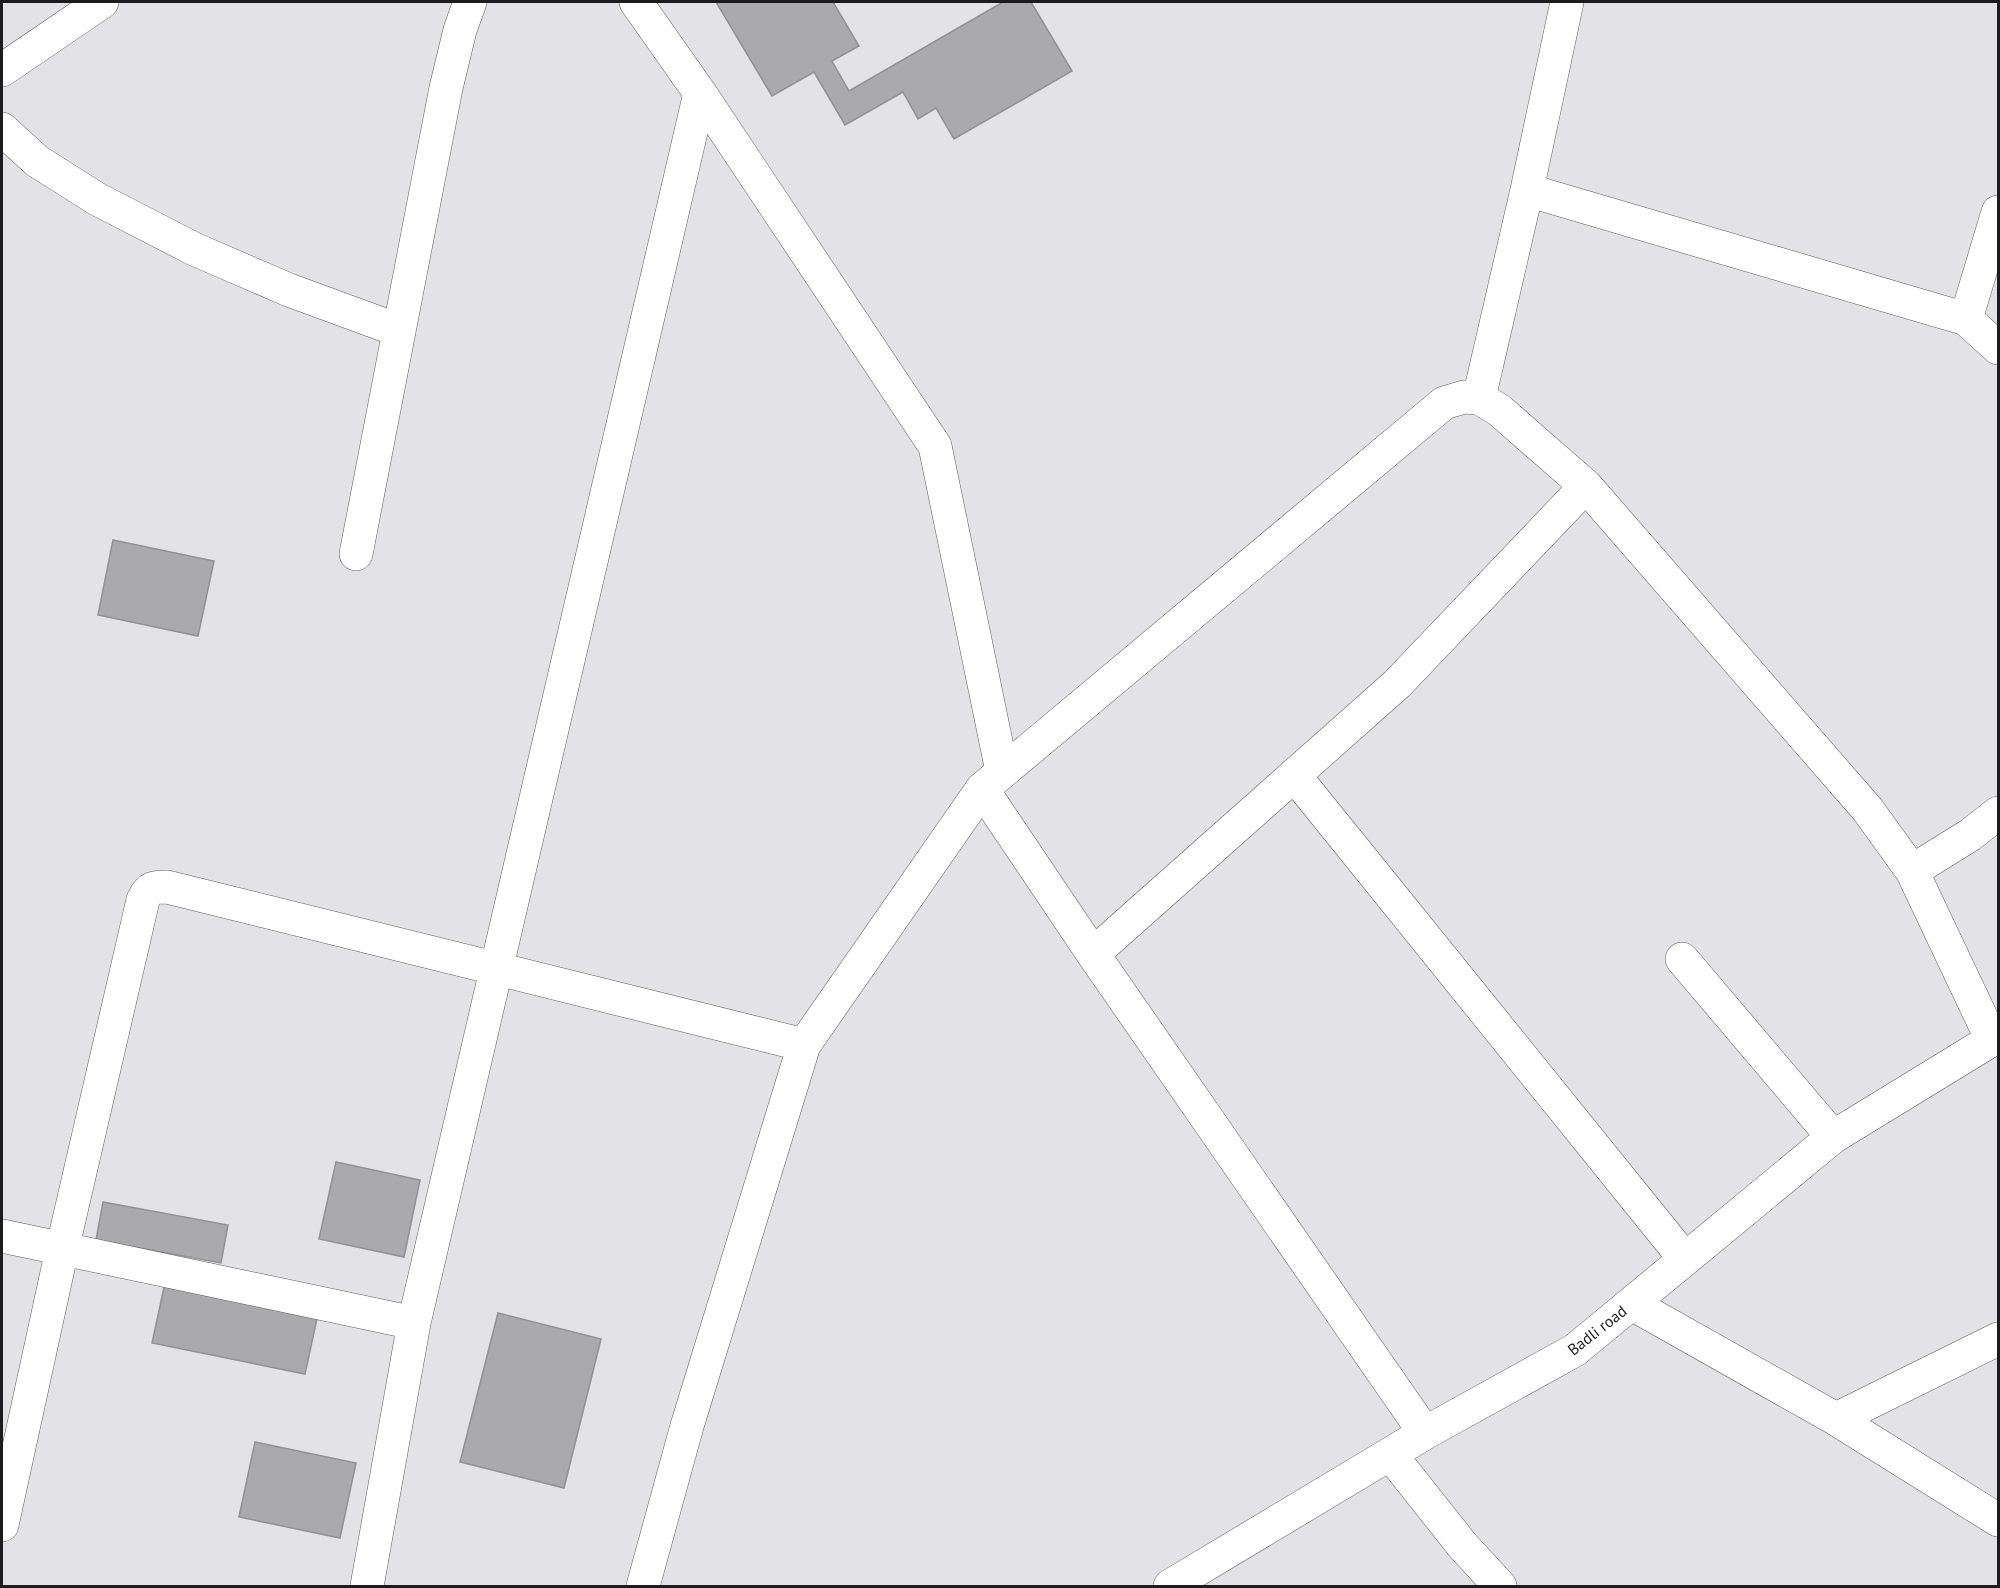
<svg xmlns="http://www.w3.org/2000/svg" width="2000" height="1588" font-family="'PT Sans',sans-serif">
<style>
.building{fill:#aaaaad;stroke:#919194;stroke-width:1.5}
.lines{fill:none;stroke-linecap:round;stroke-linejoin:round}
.street-casing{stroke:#5b5b5e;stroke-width:34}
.street{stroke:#fff;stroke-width:33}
.labels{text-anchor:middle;stroke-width:6;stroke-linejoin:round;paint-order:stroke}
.street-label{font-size:16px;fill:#1c1c1e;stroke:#fff}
</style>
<rect width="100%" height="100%" fill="#e3e2e6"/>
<path class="building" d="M716 2H833L859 46 832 61 849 91 1003 2H1031L1072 71 954 139 936 108 918 119 903 92 845 125 814 72 772 96Z
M113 540 214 561 198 636 98 615Z
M336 1162 420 1180 404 1257 319 1239Z
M103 1202 228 1225 221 1263 96 1240Z
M165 1283 318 1314 305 1374 152 1343Z
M498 1313 601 1339 564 1488 460 1462Z
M255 1442 356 1463 340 1538 239 1517Z"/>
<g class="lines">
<defs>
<path id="street" d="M636 2 700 93 935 446 1002 771
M2 70 102 2
M2 129 37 161 97 199 194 249 289 290 398 330
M1527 190 1966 319 1998 348
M1966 319 1998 212
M1479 398 1527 190 1567 2
M356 554 446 88 460 30 470 2
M1294 775 1685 1259
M982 789 1093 954 1425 1433
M1912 871 1970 835 1998 813
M1093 954 1397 684 1586 486
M1682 959 1833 1137
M2 1236 414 1323
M1632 1304 1836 1419 1998 1520
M1836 1419 1998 1339
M1390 1454 1463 1546 1500 1586
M2 1525 62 1250 143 900C149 887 154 887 167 887L804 1045
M367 1586 414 1323 700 93
M643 1586 687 1426 804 1045 982 789 1444 403 1464 397 1479 398 1499 410 1586 486 1868 810 1912 871 1992 1040
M1170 1586 1425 1433 1575 1350 1833 1137 1998 1036"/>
</defs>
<use href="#street" class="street-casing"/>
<use href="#street" class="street"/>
</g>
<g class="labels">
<g class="street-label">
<text transform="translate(1597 1330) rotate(-38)" y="6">Badli road</text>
</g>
</g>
<rect width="2000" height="1588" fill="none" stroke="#1c1c1e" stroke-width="6"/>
</svg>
